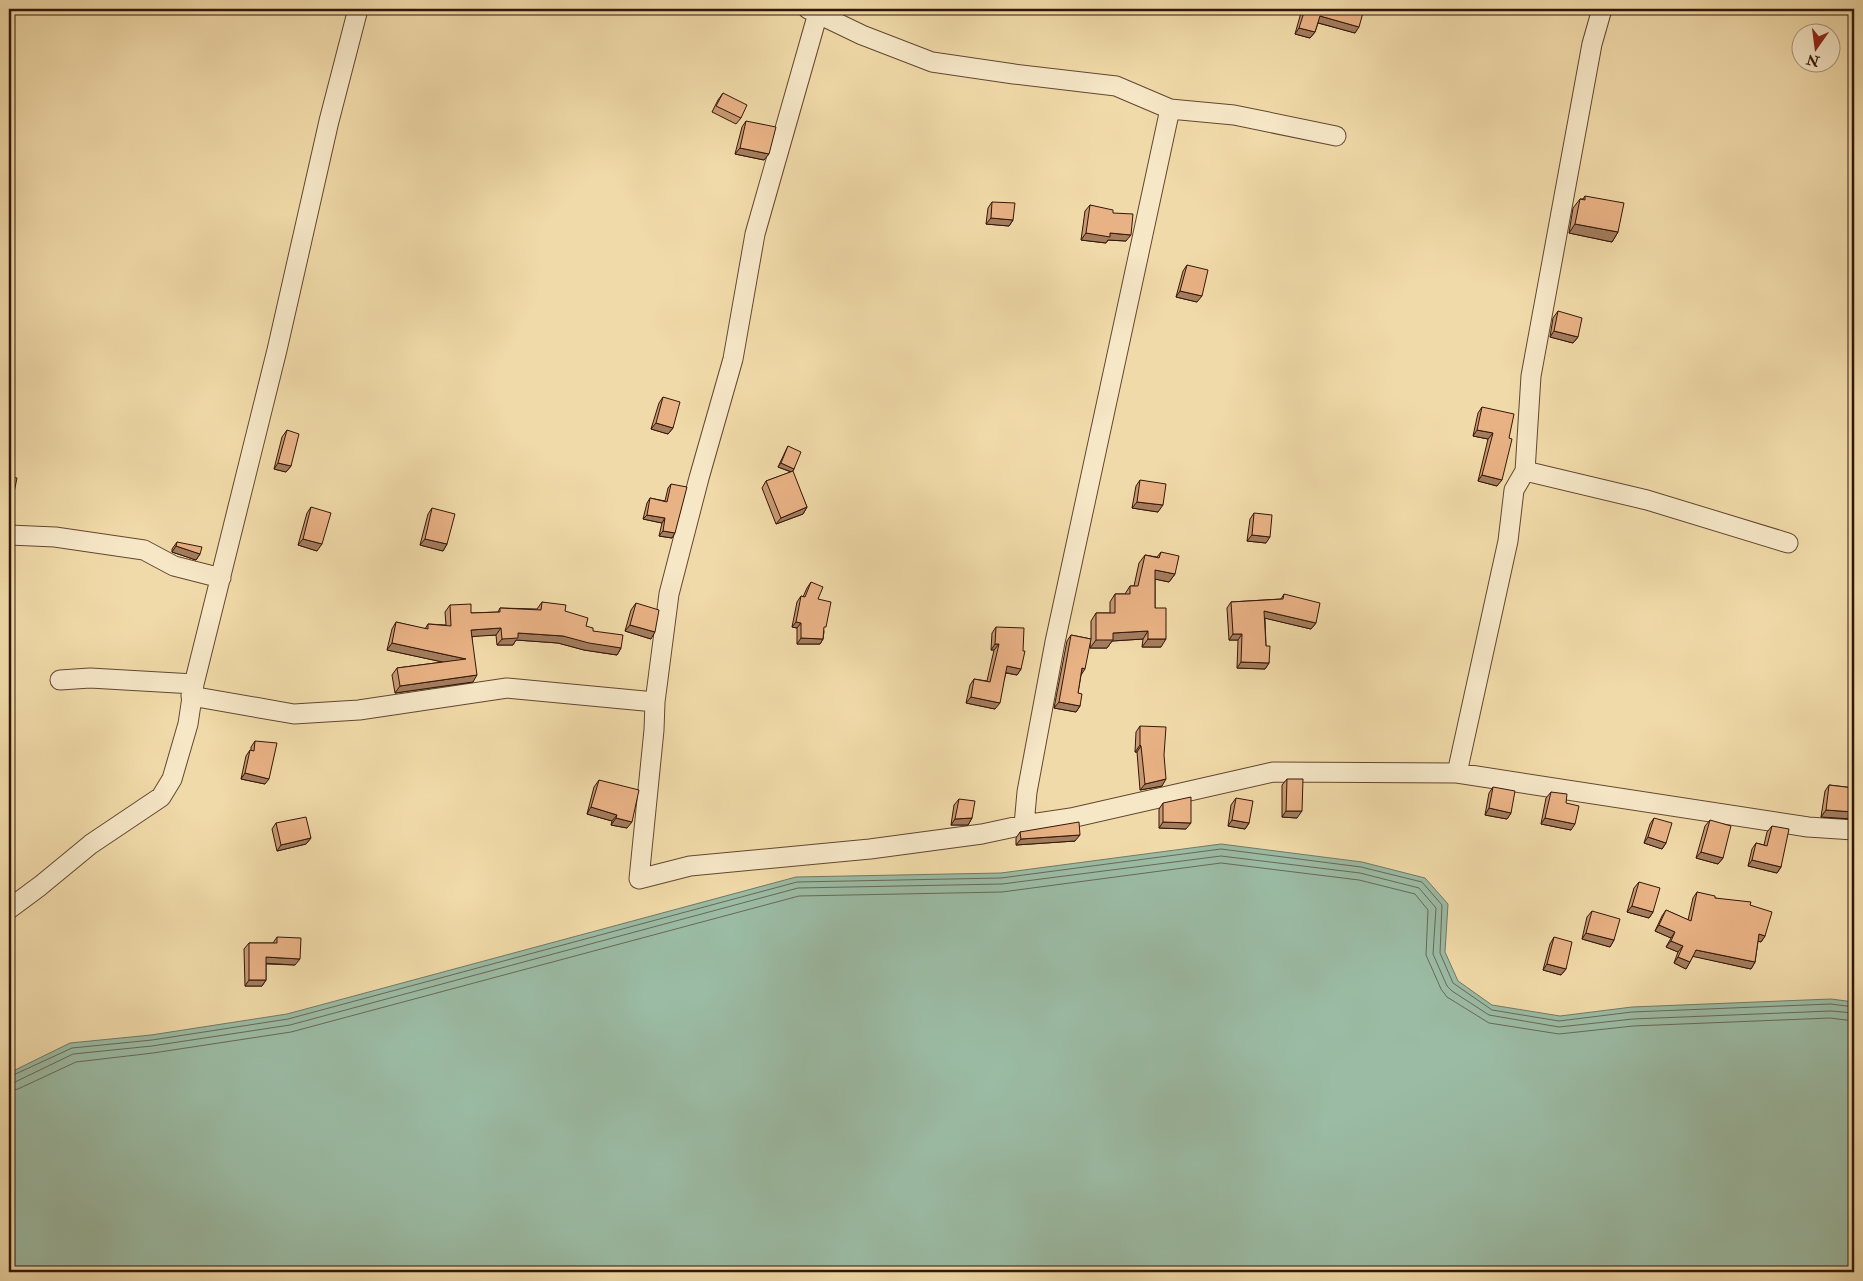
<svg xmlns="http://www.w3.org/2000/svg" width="1863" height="1281" font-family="'IM FELL Double Pica',serif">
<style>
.water{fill:#9bbba4;stroke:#717966}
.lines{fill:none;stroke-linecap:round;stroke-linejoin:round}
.shore{stroke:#676856;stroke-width:1}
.minor-casing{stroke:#624730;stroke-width:21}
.minor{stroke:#f6e7c7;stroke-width:19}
.wall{fill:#c89972;stroke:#331608}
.shaded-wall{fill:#a37d5d;stroke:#331608}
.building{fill:#e9b285;stroke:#331608}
</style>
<rect width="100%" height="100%" fill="#f1daa9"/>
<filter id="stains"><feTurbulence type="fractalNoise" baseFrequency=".004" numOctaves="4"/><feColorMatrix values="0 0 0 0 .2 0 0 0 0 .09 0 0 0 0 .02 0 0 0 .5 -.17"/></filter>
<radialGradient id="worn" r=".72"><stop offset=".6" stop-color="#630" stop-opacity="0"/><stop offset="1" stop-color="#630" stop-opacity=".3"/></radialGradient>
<path class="water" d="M1221 844 1362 862 1425 878 1448 904 1445 952 1458 981 1492 1005 1560 1016 1632 1007 1831 999 1854 1002V1272H9V1073L70 1043 151 1035 287 1014 796 877 1001 873Z"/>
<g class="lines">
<path class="shore" d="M9 1077 72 1048 152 1040 288 1019 797 882 1001 878 1221 849 1361 867 1422 882 1442 905 1440 953 1453 983 1492 1010 1559 1021 1632 1012 1831 1004 1854 1007
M9 1083 15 1082 73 1054 152 1046 290 1025 798 888 1002 884 1221 856 1360 873 1419 888 1436 908 1433 954 1447 986 1452 991 1489 1015 1559 1027 1633 1019 1831 1011 1854 1013
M9 1091 18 1089 76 1062 153 1053 291 1032 799 896 1002 892 1221 863 1359 880 1415 894 1428 910 1426 955 1441 989 1447 997 1489 1023 1559 1034 1633 1026 1830 1018 1854 1021"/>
<defs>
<path id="minor" d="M808 9 862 35 932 62 1014 74 1116 86 1170 109 1234 115 1336 136
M818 13 755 234 733 359 699 478 669 594 655 702 654 730 639 879 690 866 870 849 982 834 1024 825
M1170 109 1055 642 1027 792 1024 825 1071 818 1273 772 1457 773 1808 827 1854 830
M1525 471 1647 500 1788 543
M9 535 55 537 144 550 174 566 221 578
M60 680 90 678 194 684
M191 696 294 714 359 710 507 688 655 702
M1457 773 1508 541 1514 490 1525 471 1531 376 1592 44 1602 9
M9 909 40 886 91 844 161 797 172 779 188 724 194 684 277 350 329 121 358 9"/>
</defs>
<use href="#minor" class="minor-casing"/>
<use href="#minor" class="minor"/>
</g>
<path class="wall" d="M1302 9H1364L1355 33 1318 23 1315 32 1310 38 1295 34Z
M723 93 741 118 736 124 712 112 718 100Z
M746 121 764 160 735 154 742 127Z
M1585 196 1618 232 1612 242 1569 233 1573 208 1580 199H1583Z
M992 202 1013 220 1009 226 986 224 988 208Z
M1090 205 1113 213 1126 241 1108 240 1106 243 1081 240 1085 211Z
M1187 265 1197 302 1176 297 1183 271Z
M1558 311 1578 337 1573 343 1550 337 1553 318Z
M663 397 673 428 668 434 651 429 659 403Z
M1482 407 1509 438 1497 486 1478 481 1488 439 1473 436 1478 413Z
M287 430 291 466 286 472 274 469 282 437Z
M788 446 794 469 792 472 807 507 803 514 776 524 762 488 766 481 791 472 778 467 786 450Z
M1140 480 1158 512 1132 508 1136 486Z
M671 484 672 538 659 536 662 523 643 519 647 503 650 498 665 501 668 488Z
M311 507 317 551 298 545 307 513Z
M432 508 447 544 443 551 420 545 428 514Z
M1254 513 1266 543 1247 541 1250 519Z
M177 542 200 554 196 560 172 552V549Z
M1161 552 1175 574 1169 582 1155 579V608L1161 647H1142L1143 639 1112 641 1107 648H1090V643L1081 675 1078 693 1080 706 1076 712 1054 708 1067 641 1071 635 1091 639V621L1096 613H1110V602L1115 594H1125L1130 586H1134L1139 563 1145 555 1157 557Z
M811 582 818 599 824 632 823 639 820 644H797V628L792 627 797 602 801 596 803 597 807 588Z
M1284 594 1316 623 1311 629 1265 618 1266 646 1269 663 1265 669 1237 668 1238 640H1229L1227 608 1231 602 1281 599Z
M542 602 565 611 593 631 621 648 617 655 584 650 558 643 516 640 513 645H497L496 635 472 636 473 682 395 693 392 675 397 668 443 662 387 650 392 629 396 622 425 629 428 624 446 625 445 612 450 605 471 613 498 612 500 608 537 609Z
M636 603 651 639 625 631 631 610Z
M996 627 1021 669 1017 675 1006 673 995 709 966 703 970 685 974 679 987 681 994 650H991L992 633Z
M1140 726 1162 786 1140 790 1137 752H1135L1136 732Z
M255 741 265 784 241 779 246 756 250 750 251 751V747Z
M1287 779 1297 818 1282 817V785Z
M599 780 627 828 611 825 612 821 587 814 594 787Z
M1829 785 1854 788V815L1852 819 1821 817 1825 791Z
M1493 787 1511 813 1507 819 1485 815 1489 793Z
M1551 792 1566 803 1571 830 1541 824 1546 798Z
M1236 798 1249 823 1245 829 1228 826 1231 805Z
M959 799 972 818 968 825H951L954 805Z
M1163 803 1186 829 1159 828V809Z
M1654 818 1666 843 1662 849 1644 843 1650 824Z
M1710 820 1723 858 1718 864 1696 858 1705 826Z
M276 823 311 838 306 844 277 851 272 829Z
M1772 826 1781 867 1777 873 1748 866 1752 849 1756 843 1764 845 1767 832Z
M1020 832 1075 841 1016 845V838Z
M1639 882 1653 912 1649 918 1627 912 1634 888Z
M1697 892 1715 898 1750 905 1765 936 1761 942 1758 941 1755 962 1751 969 1693 956 1686 969 1674 963 1678 952 1666 947 1671 938 1655 931 1662 916 1666 910 1688 920 1693 898Z
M1592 911 1614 940 1610 947 1582 939 1587 917Z
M277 937 295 965 266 964V980L262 986H245L244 949 249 943H273Z
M1554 937 1566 969 1561 975 1543 970 1550 944Z"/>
<path class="shaded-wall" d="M1320 16 1359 27 1355 33 1315 22Z
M1299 28 1315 32 1310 38 1295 34Z
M740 148 769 154 764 160 735 154Z
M991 218 1013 220 1009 226 986 224Z
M1575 224 1618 232 1612 242 1569 233Z
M1086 233H1110L1131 235 1126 241 1108 240 1106 243 1081 240Z
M1180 291 1202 296 1197 302 1176 297Z
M1554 331 1578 337 1573 343 1550 337Z
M656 423 673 428 668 434 651 429Z
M1477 430 1493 433 1488 439 1473 436Z
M278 463 291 466 286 472 274 469Z
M781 463 794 469 792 472 778 467Z
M1482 475 1502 480 1497 486 1478 481Z
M1137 502 1163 505 1158 512 1132 508Z
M807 507 803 514 776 524 781 518Z
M647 515 665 518 662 523 643 519Z
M663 531 675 533 672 538 659 536Z
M1252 535 1270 537 1266 543 1247 541Z
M303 539 322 544 317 551 298 545Z
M425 539 447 544 443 551 420 545Z
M176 546 200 554 196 560 172 552Z
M1155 570 1175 574 1169 582 1150 578Z
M1264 611 1316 623 1311 629 1260 617Z
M796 622 801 623 797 628 792 627Z
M630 625 655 632 651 639 625 631Z
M501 628 496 635 466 637 471 630Z
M1148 631 1143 639 1112 641 1107 648H1090L1096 640 1113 633Z
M518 633 563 636 621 648 617 655 584 650 558 643 516 640 513 645H497L502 639Z
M1233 634H1242L1238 640H1229Z
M801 638 823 639 820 644H797Z
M1148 639H1166L1161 647H1142Z
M392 643 466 659 461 666 387 650Z
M995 644H999L994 650H991Z
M1241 662 1269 663 1265 669 1237 668Z
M1007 666 1021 669 1017 675 1003 672Z
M1082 668 1085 669 1081 675Z
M477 675 473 682 395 693 400 686Z
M971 697 1000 703 995 709 966 703Z
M1059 702 1080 706 1076 712 1054 708Z
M1140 745 1141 746 1137 752H1135Z
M245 773 269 779 265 784 241 779Z
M1166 779 1162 786 1140 790 1145 784Z
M591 807 617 815 612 821 587 814Z
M1489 808 1511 813 1507 819 1485 815Z
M1826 810 1854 812V815L1852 819 1821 817Z
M1286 811H1302L1297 818 1282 817Z
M616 818 632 822 627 828 611 825Z
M972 818 968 825H951L955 819Z
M1545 818 1575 824 1571 830 1541 824Z
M1232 820 1249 823 1245 829 1228 826Z
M1163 822 1191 823 1186 829 1159 828Z
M1080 835 1075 841 1016 845 1021 839Z
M1648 837 1666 843 1662 849 1644 843Z
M311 838 306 844 277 851 281 845Z
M1701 852 1723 858 1718 864 1696 858Z
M1752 860 1781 867 1777 873 1748 866Z
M1632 906 1653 912 1649 918 1627 912Z
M1659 925 1675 932 1671 938 1655 931Z
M1586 933 1614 940 1610 947 1582 939Z
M1759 934 1765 936 1761 942 1754 940Z
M1671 941 1683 946 1678 952 1666 947Z
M1696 950 1755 962 1751 969 1691 956Z
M266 957 300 959 295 965 262 963Z
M1678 957 1690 962 1686 969 1674 963Z
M1547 964 1566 969 1561 975 1543 970Z
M249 980H266L262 986H245Z"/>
<path class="building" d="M1305 9H1364L1359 27 1320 16 1315 32 1299 28Z
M723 93 747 105 741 118 716 106Z
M746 121 776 127 769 154 740 148Z
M1585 196 1624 203 1618 232 1575 224 1580 199 1585 200Z
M992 202 1015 203 1013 220 991 218Z
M1090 205 1113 210V213L1133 214 1131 235 1110 233V237L1086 233Z
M1187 265 1208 270 1202 296 1180 291Z
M1558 311 1582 318 1578 337 1554 331Z
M663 397 680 402 673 428 656 423Z
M1482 407 1514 414 1509 438 1512 439 1502 480 1482 475 1493 433 1477 430Z
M287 430 299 434 291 466 278 463Z
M788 446 801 452 794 469 781 463Z
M793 471 807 507 781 518 766 481Z
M9 476 17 478 10 512 9 511Z
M1140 480 1166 484 1163 505 1137 502Z
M671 484 687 487 675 533 663 531 665 518 647 515 650 498 667 502Z
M311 507 331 513 322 544 303 539Z
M432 508 455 514 447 544 425 539Z
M1254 513 1272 515 1270 537 1252 535Z
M177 542 202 547 200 554 176 546Z
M1161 552 1179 556 1175 574 1155 570V608H1166V639H1148V631L1113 633V640H1096V613H1115V594H1130V586H1138L1145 555 1159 558Z
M811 582 823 587 818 599 831 602 826 627H824L823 639 801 638V623L796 622 801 596 805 597Z
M1284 594 1320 603 1316 623 1264 611 1266 646H1270L1269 663 1241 662 1242 634H1233L1231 602 1283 599Z
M542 602 566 605 565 611 588 618 586 626 593 628V631L623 635 621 648 589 643 563 636 518 633V638L502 639 501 628 471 630 477 675 400 686 397 668 466 659 392 643 396 622 428 629V624L451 626 450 605 471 604V613L500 612V608L541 610Z
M636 603 659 610 655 632 630 625Z
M996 627 1024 628 1023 651H1025L1021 669 1007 666 1000 703 971 697 974 679 990 682 999 644H995Z
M1071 635 1091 639 1085 669 1082 668 1078 693 1082 694 1080 706 1059 702Z
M1140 726 1166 727 1164 755 1166 779 1145 784 1141 746 1140 745Z
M255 741 277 743 269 779 245 773 250 750 254 751Z
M1287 779H1303L1302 811H1286Z
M599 780 639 790 632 822 616 818 617 815 591 807Z
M1829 785 1854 788V812L1826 810Z
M1493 787 1515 791 1511 813 1489 808Z
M1551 792 1567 794 1566 803 1579 806 1575 824 1545 818Z
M1191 797V823L1163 822V803Z
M1236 798 1253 801 1249 823 1232 820Z
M959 799 975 801 972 818 955 819Z
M306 817 311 838 281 845 276 823Z
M1654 818 1672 823 1666 843 1648 837Z
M1710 820 1731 826 1723 858 1701 852Z
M1079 822 1080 835 1021 839 1020 832Z
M1772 826 1789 829 1781 867 1752 860 1756 843 1767 846Z
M1639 882 1660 888 1653 912 1632 906Z
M1697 892 1715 896V898L1751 902 1750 905 1772 912 1765 936 1759 934 1755 962 1696 950 1690 962 1678 957 1683 946 1671 941 1675 932 1659 925 1666 910 1691 921Z
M1592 911 1620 919 1614 940 1586 933Z
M277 937 301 938 300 959 266 957V980H249V943H277Z
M1554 937 1572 942 1566 969 1547 964Z"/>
<rect width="1863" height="1281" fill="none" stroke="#f1daa9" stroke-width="30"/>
<rect x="10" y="10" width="1843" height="1261" fill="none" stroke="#331608" stroke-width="2.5"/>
<rect x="15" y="15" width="1833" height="1251" fill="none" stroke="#331608"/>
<g transform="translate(1816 48) rotate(194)"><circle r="24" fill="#f6e7c7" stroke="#a8937b"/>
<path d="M0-4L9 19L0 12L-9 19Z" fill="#8f2418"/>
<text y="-8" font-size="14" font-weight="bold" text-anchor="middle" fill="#331608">N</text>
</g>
<rect width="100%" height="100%" filter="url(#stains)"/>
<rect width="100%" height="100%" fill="url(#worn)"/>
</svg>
